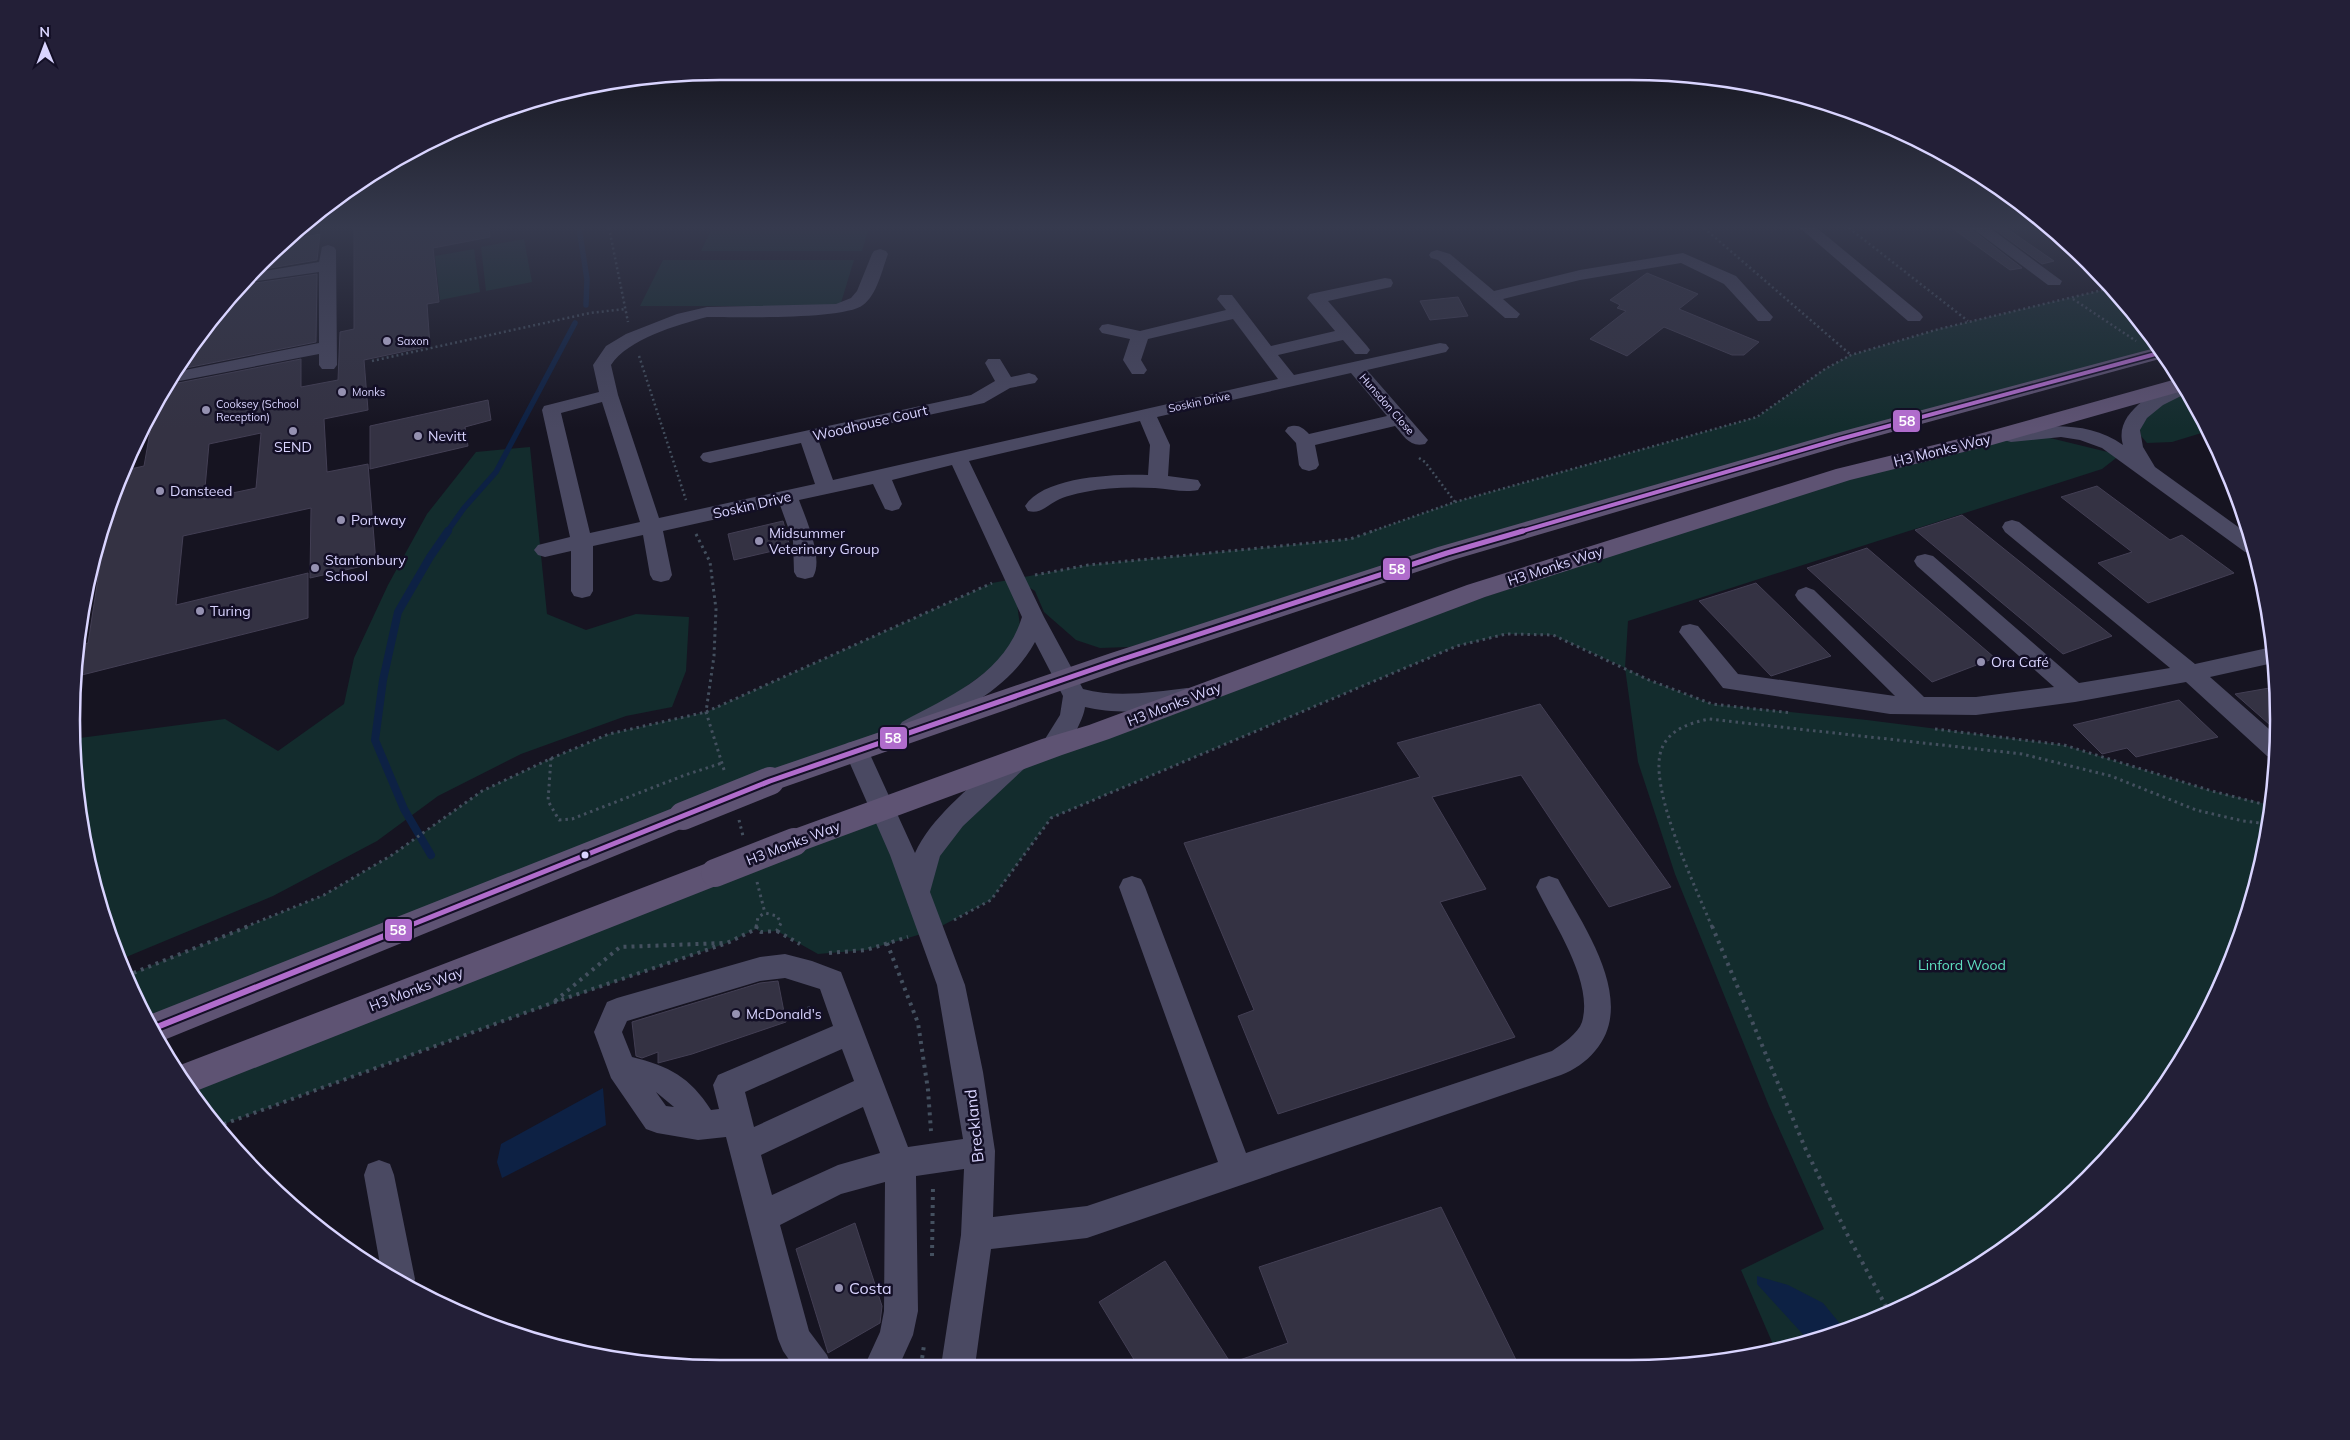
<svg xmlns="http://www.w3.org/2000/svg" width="2350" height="1440" font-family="Mulish,sans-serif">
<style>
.green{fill:#132c2d}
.water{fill:#0d2144}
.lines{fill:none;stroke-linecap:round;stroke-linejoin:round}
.stream-far1{stroke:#0d2144;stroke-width:5.5}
.stream{stroke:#0d2144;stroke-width:8}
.building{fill:#343243;stroke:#433f54;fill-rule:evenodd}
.path-far2{stroke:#44505f;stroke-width:2.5;stroke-dasharray:2 3;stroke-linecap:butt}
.path-far1{stroke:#44505f;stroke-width:3;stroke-dasharray:2.5 4;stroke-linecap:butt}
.path{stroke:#44505f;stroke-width:4;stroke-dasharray:3 5;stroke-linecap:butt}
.minor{fill:#4a4962;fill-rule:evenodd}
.major{fill:#5e5373;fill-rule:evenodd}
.major-bridge{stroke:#5e5373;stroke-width:28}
.bus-1-far2-casing{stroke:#130f26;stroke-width:7}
.bus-1-far1-casing{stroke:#130f26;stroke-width:9}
.bus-1-casing{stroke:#130f26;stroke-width:10}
.bus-1-far2{stroke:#b06ccc;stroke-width:4}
.bus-1-far1{stroke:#b06ccc;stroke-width:5}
.bus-1{stroke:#b06ccc;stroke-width:6}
.poi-dot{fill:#9591b1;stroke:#130f26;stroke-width:2}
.bus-dot{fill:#d9d4ff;stroke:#130f26;stroke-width:2}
.labels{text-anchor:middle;stroke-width:5;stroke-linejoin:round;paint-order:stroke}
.far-poi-label{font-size:11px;fill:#d9d4ff;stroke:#130f26;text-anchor:start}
.far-street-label{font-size:11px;fill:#d9d4ff;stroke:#130f26}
.street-label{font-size:14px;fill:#d9d4ff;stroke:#130f26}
.poi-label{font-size:14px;fill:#d9d4ff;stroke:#130f26;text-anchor:start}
.park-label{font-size:14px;fill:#5fe0c0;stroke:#130f26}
.near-street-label{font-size:16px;fill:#d9d4ff;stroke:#130f26}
.near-poi-label{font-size:16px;fill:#d9d4ff;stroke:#130f26;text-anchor:start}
.rim{fill:none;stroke:#d9d4ff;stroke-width:2.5}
.line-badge{stroke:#130f26;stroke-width:2}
.badge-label{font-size:14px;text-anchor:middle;font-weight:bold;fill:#fff}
</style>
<rect width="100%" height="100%" fill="#161421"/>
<path class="green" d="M712 228H869L862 251H701Z
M524 239 532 282 486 291 481 247Z
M474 249 480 292 440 300 435 256Z
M663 260H854L840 306H640Z
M2111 288 2163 352 2065 378 1129 647 1100 648 1076 640 1044 612 1035 591 1015 579C1015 601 1021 623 1022 646L900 734 152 1029 138 1007 126 976 324 895 392 855 482 791 552 758 609 734 706 712 992 583 1088 565 1350 539 1455 502 1757 417 1825 369 1851 355 1939 329Z
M2184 388 2208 431 2172 442 2147 443 2141 436 2140 429 2142 422 2162 397Z
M2046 437 2120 455 2102 469 1628 621 1625 668 1649 680 1712 704 1867 720 2064 745 2212 791 2270 805 2266 847 2229 969 2169 1081 2058 1208 1955 1282 1838 1334 1775 1349 1741 1270 1824 1229 1769 1106 1675 874 1638 762 1625 668 1553 635 1506 634 1457 646 1051 818 991 900 932 931 866 950 818 954 777 931 761 932 756 929 727 943 504 1021 216 1127 205 1115 183 1080 883 809 903 855 928 852 1017 760 1193 697 1844 474 1984 440Z
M530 447 547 614 586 630 636 614 689 617 686 671 672 707 626 716 521 754 438 796 377 841 273 896 119 960 106 928 77 805 72 739 225 719 278 751 344 704 354 658 388 585 427 514 476 452Z"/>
<path class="water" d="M603 1088 606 1125 502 1178 497 1162 501 1144Z
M1757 1276 1788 1285 1823 1303 1846 1331 1809 1341 1757 1284Z"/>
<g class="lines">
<path class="stream-far1" d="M579 228 587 279 586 305
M447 532 464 508 496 472 575 323"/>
<path class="stream" d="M431 855 404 809 375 740 383 680 398 612 430 557 448 531"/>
</g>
<path class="building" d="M354 228H489L490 237 433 248 439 302 427 304 430 346 364 360 368 410 324 419 327 472 368 464 376 563 310 578 311 508 183 536 176 605 308 573V618L74 677 76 646 88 643 103 546 97 547 106 512 126 470 144 466 153 415 168 385 301 359V387L338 380 340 332 354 329ZM261 433 256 488 204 499 209 444Z
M1952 228H1970L2022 268 2010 270Z
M1993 228H2006L2054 261 2042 264Z
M320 234 317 260 253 271 285 241Z
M1647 273 1698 294 1679 309 1759 342 1744 355H1732L1664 327 1627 356 1590 339 1626 311 1617 308 1620 305 1610 300Z
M317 274 316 342 176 370 181 359 242 285Z
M1458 297 1468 316 1430 320 1420 301Z
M488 400 491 420 465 427 468 446 370 469V426Z
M2097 486 2170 540 2182 535 2234 573 2148 603 2098 563 2132 552 2061 497Z
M1962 515 2112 636 2063 654 1915 530Z
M783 521 790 547 734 560 728 534Z
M1867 548 1995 658 1932 682 1807 568Z
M1756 583 1831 656 1771 676 1699 601Z
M2275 687 2279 720 2278 732 2235 694Z
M2179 700 2218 737 2136 757 2127 748 2102 754 2073 725Z
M1540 704 1671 887 1609 907 1521 775 1432 797 1486 889 1440 902 1515 1037 1278 1114 1238 1016 1254 1010 1184 843 1420 777 1397 743Z
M778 981 786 1022 692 1054 658 1063V1052L642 1058 636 1056 632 1022 760 983Z
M1441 1207 1518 1364 1234 1365V1362L1288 1343 1259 1267Z
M855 1223 882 1306 880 1323 828 1353 796 1249Z
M1165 1261 1232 1365 1138 1366 1099 1302Z"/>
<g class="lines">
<path class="path-far2" d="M609 228 628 322
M1704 228 1851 355
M1849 228 1968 321
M2073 299 2136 341
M639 356 686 500
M372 361 590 313 625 309
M1419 458 1425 462 1455 502
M1370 532 1455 502 1757 417 1825 369 1851 355 1939 329 2111 288"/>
<path class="path-far1" d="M696 534 710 562 716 609 714 656 706 712 725 773
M1035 575 1088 565 1350 539 1373 531
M1935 729 2064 745 2212 791 2270 806
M551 758 548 801 559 820 572 819 685 775 722 763
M739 820 743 836
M757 882 765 913
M954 920 991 900 1051 818 1457 646 1506 634 1553 635 1649 680 1712 704 1792 713
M245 927 324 895 392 855 482 791 552 758 609 734 706 712 992 583
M756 927 758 917 765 913 777 916 781 923 779 927
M1712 927C1697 890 1646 785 1662 748 1670 729 1690 723 1709 719L2022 754 2111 776 2196 810 2243 821 2268 824"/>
<path class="path" d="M757 926 756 929 761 932 777 931 780 926
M1712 926 1806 1150 1846 1232 1889 1312
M777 931 800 944
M887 943 918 1023 928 1090 931 1131
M829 953 866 950 908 937
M126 976 249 926
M555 1001 620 947 724 943
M785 1017 813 1007
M216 1127 552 1003 727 943 756 929
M932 1256 933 1185
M921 1366 924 1345"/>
<path class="minor" d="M1800 228H1817L1920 313 1923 317 1920 321H1908Z
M1972 228H1990L2062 281 2060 285H2048Z
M328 245 334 247 336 250 337 365 334 369H322L319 365V354L169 383 175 372 319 343V272L243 283 252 273 319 262 322 247Z
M880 249 886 251 888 254C882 270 877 295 863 305 844 320 736 317 707 317 677 325 628 339 611 365L618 395 659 518 815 484 801 443 710 463 703 461 700 457 703 453 971 395 995 381 985 363 988 359H1000L1011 377 1029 373 1035 375 1038 379 1035 383 1010 388 984 403 818 439 833 480 1278 379 1233 319 1148 339 1141 360 1147 370 1144 374H1132L1123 360 1130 339 1102 333 1099 329 1102 325 1108 324 1140 331 1226 310 1217 299 1220 295H1232L1271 346 1335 331 1307 298 1310 294 1385 278 1391 279 1393 283 1391 287 1328 301 1367 346 1370 350 1367 354H1355L1343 340 1278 355 1294 375 1440 343 1446 344 1449 348 1446 352 1367 370 1428 440 1425 444C1410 448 1404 436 1395 426L1315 445 1319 465 1316 469 1309 471 1302 469 1299 465 1296 443 1285 431 1288 427C1298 424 1302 427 1309 434L1387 416 1351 373 1157 417 1170 445 1168 476 1198 480 1201 485 1198 490C1185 493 1169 489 1155 488 1132 487 1108 487 1085 492 1075 494 1065 496 1056 501 1045 507 1040 514 1028 511L1025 506C1044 476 1116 474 1148 475L1150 445 1140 421 969 461 1044 617 1083 689C1117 698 1153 692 1187 688L1195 691 1199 697 1195 703C1165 712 1116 715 1085 707 1084 718 1069 748 1059 754 1054 757 1049 755 1043 754L1040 747 1060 715 1063 696 1035 642C1010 688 963 710 918 734L910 737 902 734 898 728 902 722C951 695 1004 675 1022 617L952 465 892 480 902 504 899 509 892 511 885 509 873 484 799 500C806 519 824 559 813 577L805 579 797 577 794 572 793 541 780 505 663 531 672 575 669 580 661 582 653 580 650 575 643 535 593 546V591L590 596 582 598 574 596 571 591V551L545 557 538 555 534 550 538 545 570 537 542 410 544 406 599 392 593 365 606 346 626 334 677 314 707 307 836 304 851 298 857 291 872 254 874 251ZM602 402 640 522 590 533 561 413Z
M1437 250 1450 254 1494 291 1580 270 1683 253 1736 276 1773 317 1770 321H1758L1724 284 1681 263 1580 280 1503 299 1520 314 1517 318H1505L1438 260 1431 258 1429 255 1431 252Z
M2182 383 2187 393 2163 405 2147 418 2140 430 2143 447 2155 467 2248 534 2254 553 2245 552 2102 448 2080 440 2061 437 2011 442 2004 440 2001 436 2004 432 2011 430C2048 425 2090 421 2123 445 2113 413 2156 389 2182 383Z
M2012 520 2019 522 2195 664 2272 647 2273 663 2210 677 2277 736 2275 758 2267 756 2186 682 2075 702 1976 715 1890 714 1723 688 1679 632 1682 626 1690 624 1698 626 1738 674 1895 696 1798 600 1795 595 1798 590 1806 587 1814 590 1924 697H1976L2054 687 1917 566 1914 561 1917 556 1925 554 1933 556 2079 683 2170 668 2005 532 2002 527 2005 522Z
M856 741 865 743 868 750 915 853C932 815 978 781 1008 753L1017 751 1026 753 1029 760 1026 767 963 826 940 856 930 892 965 985 983 1072 995 1151 993 1217 1087 1206 1218 1162 1119 887 1123 879 1132 876 1141 879 1145 887 1246 1153 1552 1051C1562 1044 1578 1034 1582 1022 1594 981 1553 923 1536 887L1540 879 1549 876 1558 879C1583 926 1638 1001 1595 1051 1586 1062 1574 1070 1561 1075L1087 1238 991 1249 975 1366H941L961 1235 964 1169 916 1176 918 1311 913 1335 899 1366 864 1367 880 1332 884 1311 885 1182 841 1194 780 1225 809 1331 827 1355 832 1367H794L783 1351 778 1339 726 1137 698 1140 657 1133 646 1129 611 1078 594 1032 607 1002 617 998 760 957 785 954 812 961 841 972 908 1147 963 1139 937 985 890 855 844 750 847 743ZM785 978 820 989 833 1026 718 1075 713 1085 719 1109 711 1110C690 1077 669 1066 632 1057L622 1032 627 1021 760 981ZM842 1049 854 1081 754 1127 745 1092ZM656 1092 674 1107 666 1106ZM863 1107 880 1153 838 1165 772 1195 761 1155Z
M379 1160 390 1164 394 1175 415 1279 413 1286 381 1270 364 1175 368 1164Z"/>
<path class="major" d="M2159 347 2167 357 1848 444 1456 559 1129 667 770 792 760 789 756 781 760 773 1111 653 1438 547 1832 434Z
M2180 378 2186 390 1992 445 1850 480 1485 597 1109 739 1062 755 794 854 783 851 779 842 783 833 1042 739 1089 725 1467 585 1836 469 1979 434Z
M683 804 693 808 698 816 693 824 164 1040 159 1041 144 1017Z
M715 860 726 864 730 873 726 882 191 1093 175 1067Z"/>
<path class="major-bridge" d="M683 816 770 781
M715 873 794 842"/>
<defs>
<path id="bus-1-far2" d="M1519 532 1840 439 2163 352"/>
<path id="bus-1-far1" d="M406 927 770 781 1120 660 1447 553 1523 531"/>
<path id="bus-1" d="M152 1029 409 926"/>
</defs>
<use href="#bus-1-far2" class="bus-1-far2-casing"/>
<use href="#bus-1-far1" class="bus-1-far1-casing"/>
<use href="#bus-1" class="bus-1-casing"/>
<use href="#bus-1-far2" class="bus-1-far2"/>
<use href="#bus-1-far1" class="bus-1-far1"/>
<use href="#bus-1" class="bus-1"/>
</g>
<linearGradient id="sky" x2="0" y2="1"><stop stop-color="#0c0b12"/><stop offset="0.53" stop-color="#363a4e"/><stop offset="1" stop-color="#363a4e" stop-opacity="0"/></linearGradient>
<rect width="2350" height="429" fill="url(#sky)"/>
<g class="poi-dot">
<circle cx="387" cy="341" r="5"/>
<circle cx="342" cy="392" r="5"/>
<circle cx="206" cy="410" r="5"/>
<circle cx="293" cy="431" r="5"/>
<circle cx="418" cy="436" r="5"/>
<circle cx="160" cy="491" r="5"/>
<circle cx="341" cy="520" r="5"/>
<circle cx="759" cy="541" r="5"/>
<circle cx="315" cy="568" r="5"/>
<circle cx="200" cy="611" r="5"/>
<circle cx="1981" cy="662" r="5"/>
<circle cx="736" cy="1014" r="5"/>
<circle cx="839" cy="1288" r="5"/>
</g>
<circle class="bus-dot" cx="585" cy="855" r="4.5"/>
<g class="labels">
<g class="far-poi-label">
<text x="397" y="345">Saxon</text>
<text x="352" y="396">Monks</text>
<text x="216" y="408">Cooksey (School<tspan x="216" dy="13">Reception)</tspan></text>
</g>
<g class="far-street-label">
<text transform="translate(1199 402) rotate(-12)" y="4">Soskin Drive</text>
<text transform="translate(1387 404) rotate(49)" y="4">Hunsdon Close</text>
</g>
<g class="street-label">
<text transform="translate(870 423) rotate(-13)" y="5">Woodhouse Court</text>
<text transform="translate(1942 450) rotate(-14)" y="5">H3 Monks Way</text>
<text transform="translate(752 505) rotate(-13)" y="5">Soskin Drive</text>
<text transform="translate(1555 566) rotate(-18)" y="5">H3 Monks Way</text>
<text transform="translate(1174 704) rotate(-21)" y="5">H3 Monks Way</text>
<text transform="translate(793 843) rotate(-21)" y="5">H3 Monks Way</text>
<text transform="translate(416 989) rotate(-21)" y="5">H3 Monks Way</text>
</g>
<g class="poi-label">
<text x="428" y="441">Nevitt</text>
<text x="293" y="452" text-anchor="middle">SEND</text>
<text x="170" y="496">Dansteed</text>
<text x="351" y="525">Portway</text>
<text x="769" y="538">Midsummer<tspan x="769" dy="16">Veterinary Group</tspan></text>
<text x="325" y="565">Stantonbury<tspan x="325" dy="16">School</tspan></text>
<text x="210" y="616">Turing</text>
<text x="1991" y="667">Ora Café</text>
<text x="746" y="1019">McDonald's</text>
</g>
<g class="park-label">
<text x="1962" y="970">Linford Wood</text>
</g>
<g class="near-street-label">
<text transform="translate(974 1126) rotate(-96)" y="6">Breckland</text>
</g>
<g class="near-poi-label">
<text x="849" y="1294">Costa</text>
</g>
</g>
<path d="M0 0H2350V1440H0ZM720 80H1630A640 640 0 0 1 2270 720V720A640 640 0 0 1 1630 1360H720A640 640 0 0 1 80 720V720A640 640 0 0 1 720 80Z" fill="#231f37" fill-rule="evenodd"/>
<path class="rim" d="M720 80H1630A640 640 0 0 1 2270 720V720A640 640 0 0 1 1630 1360H720A640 640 0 0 1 80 720V720A640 640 0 0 1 720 80Z"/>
<g class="line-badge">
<rect x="1892" y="409" width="29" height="24" rx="5" fill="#b06ccc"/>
<rect x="1382" y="557" width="29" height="24" rx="5" fill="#b06ccc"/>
<rect x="879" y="726" width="29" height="24" rx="5" fill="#b06ccc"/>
<rect x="384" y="918" width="29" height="24" rx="5" fill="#b06ccc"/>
</g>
<g class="badge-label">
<text x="1907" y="426">58</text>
<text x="1397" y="574">58</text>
<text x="893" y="743">58</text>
<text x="398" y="935">58</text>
</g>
<g transform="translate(45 45) rotate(359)" stroke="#130f26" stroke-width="4" paint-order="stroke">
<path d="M0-4L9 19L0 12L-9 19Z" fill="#d9d4ff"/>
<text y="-8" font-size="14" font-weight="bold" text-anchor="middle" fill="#d9d4ff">N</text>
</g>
</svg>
